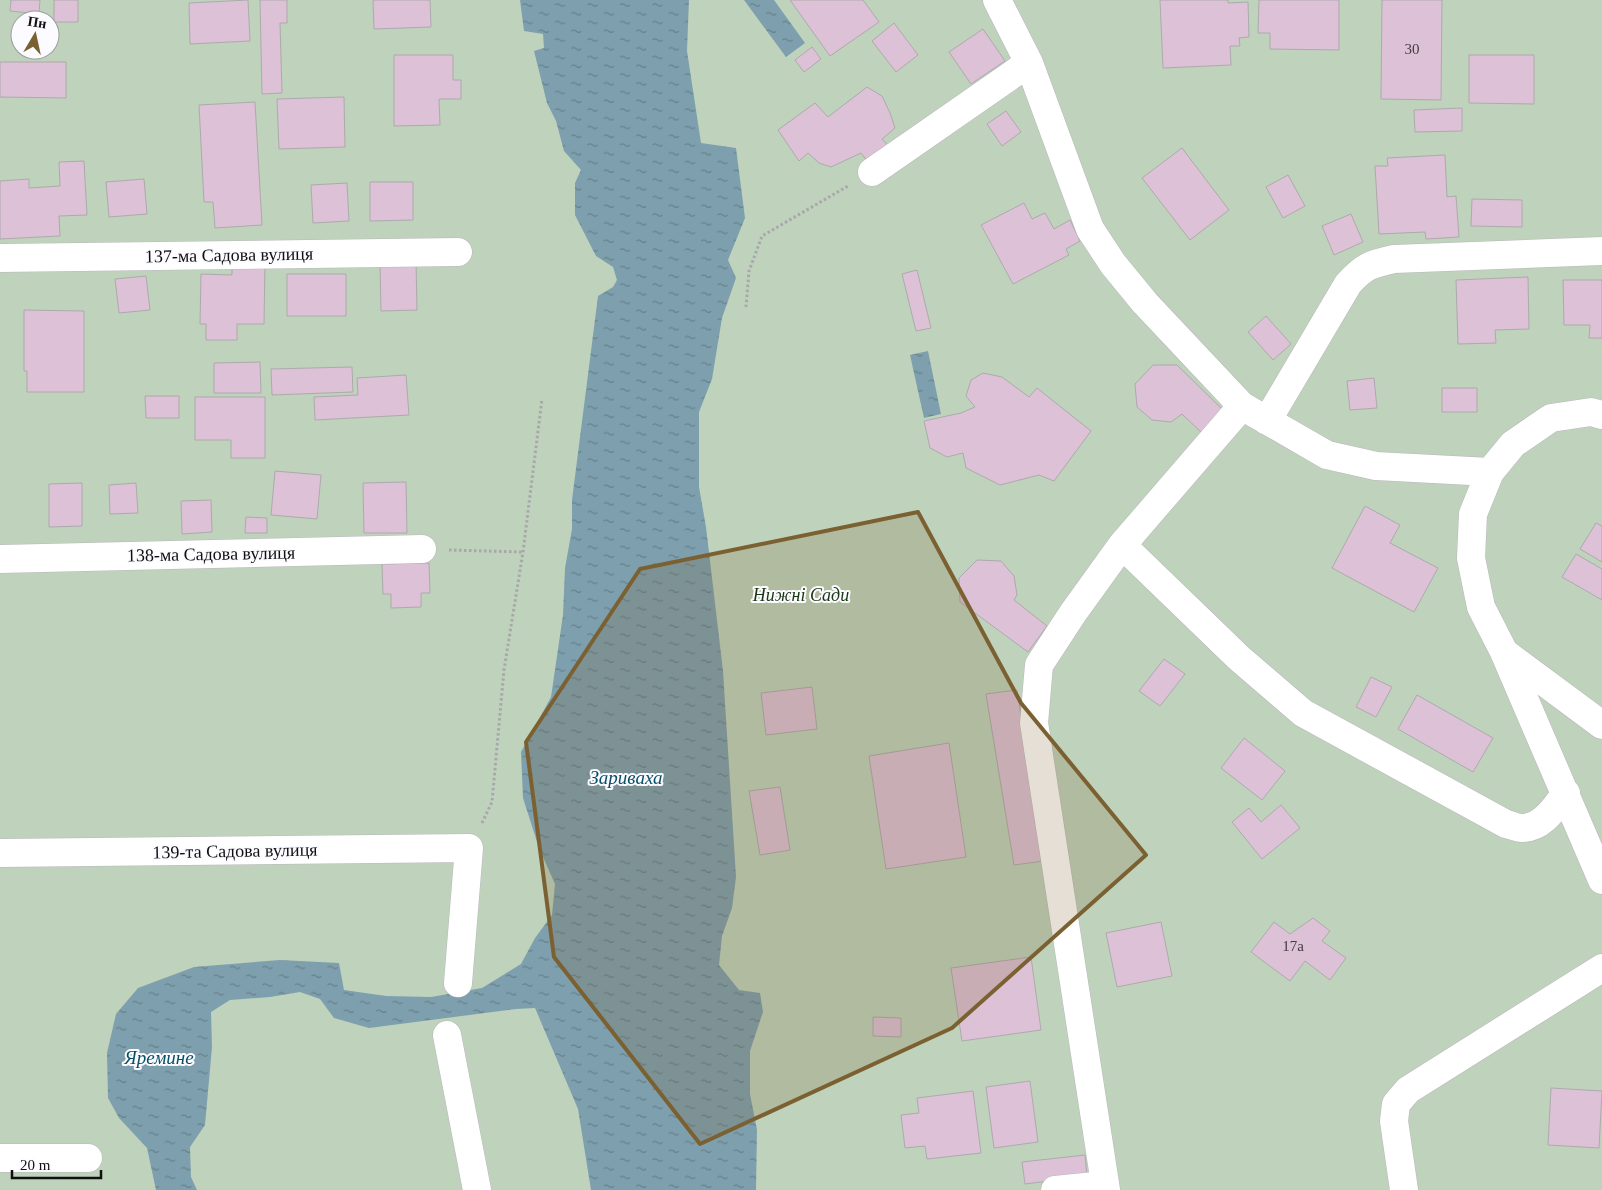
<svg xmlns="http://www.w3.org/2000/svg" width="1602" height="1190" font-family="'Times New Roman',serif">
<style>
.green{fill:#bfd2bc;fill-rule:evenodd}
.water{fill:url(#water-ripples)}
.building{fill:#ddc1d6;stroke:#adaaac}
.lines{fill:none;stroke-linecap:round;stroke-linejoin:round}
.minor-casing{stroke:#bab9bc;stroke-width:29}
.path{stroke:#a8a7aa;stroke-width:3;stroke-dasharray:2.5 2.5;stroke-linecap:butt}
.minor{stroke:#fff;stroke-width:28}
.marked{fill:#7b6132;fill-opacity:0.2;stroke:#7b6132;stroke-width:4;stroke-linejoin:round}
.labels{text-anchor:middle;stroke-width:4;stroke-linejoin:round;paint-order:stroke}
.number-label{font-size:15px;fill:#433c42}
.street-label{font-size:18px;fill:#101011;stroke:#fcfbff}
.park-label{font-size:18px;font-style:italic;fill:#183814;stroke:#fcfbff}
.water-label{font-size:19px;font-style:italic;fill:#084f64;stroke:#fcfbff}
</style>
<defs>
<pattern id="water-ripples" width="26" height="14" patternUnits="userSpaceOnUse" patternTransform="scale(1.25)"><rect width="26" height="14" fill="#7e9fad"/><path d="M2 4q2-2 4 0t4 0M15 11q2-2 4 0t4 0" fill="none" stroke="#66808b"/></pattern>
</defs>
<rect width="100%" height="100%" fill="#eeedf1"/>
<path class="green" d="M0 0H1602V1190H0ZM20 20H50V50H20Z"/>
<path class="water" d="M520 0H689L687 51 701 143 736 148 745 218 728 260 736 278 722 318 712 379 699 412V487L706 527 723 671 736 877 732 908 722 936 719 965 739 990 760 993 763 1012 750 1051V1094L757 1130 756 1190H591L578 1109 535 1008 516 1009 369 1028 334 1018 320 999 300 992 270 997 230 1000 211 1012 212 1047 205 1125 190 1147 191 1177 197 1190H156L147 1148 119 1118 108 1098 107 1053 116 1014 138 988 194 967 280 960 339 963 344 990 386 996 431 997 482 988 521 964 535 938 552 915 555 884 539 848 523 798 521 752 551 697 563 615 565 568 572 529V500L598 296 613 287 617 280 613 267 596 256 575 215V183L581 170 564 151 556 121 547 103 534 51 544 48 543 34 524 31Z
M744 0H774L805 43 786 57Z
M928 351 941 414 924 418 910 355Z"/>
<path class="building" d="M11 0H40L39 14 10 11Z
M54 0H78V22H54Z
M248 0 250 41 190 44 189 3Z
M260 0H287V23H280L282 93 262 94Z
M373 0H430L431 27 374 29Z
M790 0H863L879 22 830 56Z
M1160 0H1228V3L1248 2 1249 37 1239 38 1240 46H1230L1231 65 1163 68Z
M1259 0H1339V50L1270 49V33H1258Z
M1382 0H1442L1441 100 1381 99Z
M894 23 918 55 896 72 872 41Z
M983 29 1005 61 971 84 949 52Z
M812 47 821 59 804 72 795 60Z
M394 55H453V80H461V99H439L440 125 394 126Z
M1469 55H1534V104L1469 103Z
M0 62H66V98L0 97Z
M867 87 882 96 890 113 895 128 882 139 892 150 871 166 861 153 831 167 819 163 808 153 799 161 778 130 815 103 828 117Z
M344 97 345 147 279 149 277 99Z
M255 102 262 225 215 228 213 202H204L199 105Z
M1462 108V131L1415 132 1414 110Z
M1006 111 1021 132 1002 146 987 124Z
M1182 148 1229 210 1190 240 1142 178Z
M1445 155 1447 197 1456 196 1459 237 1426 239 1425 232 1379 234 1375 166H1388L1387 158Z
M84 161 87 215 59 216 60 236 0 239V181L29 179V188L60 186 59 162Z
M1288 175 1305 206 1283 218 1266 187Z
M144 179 147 214 109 217 106 182Z
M370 182H413V220L370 221Z
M347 183 349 221 313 223 311 185Z
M1472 199 1522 200V227L1471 226Z
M1024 203 1032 219 1045 213 1054 229 1070 220 1080 241 1066 249 1069 255 1013 284 981 225Z
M1351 214 1363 242 1334 255 1322 226Z
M232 261H265L264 324H237V340H206V324H200L201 274 232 275Z
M416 261 417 310 381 311 380 262Z
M917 270 931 328 916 331 902 274Z
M287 274H346V316H287Z
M146 276 150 310 119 313 115 279Z
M1528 277 1529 329 1495 330 1496 343 1458 344 1456 280Z
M1563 280H1602V338H1589L1590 325H1564Z
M24 310 84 311V392H27V371H24Z
M1266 316 1291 344 1273 360 1248 332Z
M260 362 261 393H214V363Z
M1153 365H1177L1224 411 1203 434 1182 414 1171 422 1152 420 1137 407 1135 384Z
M352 367 353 392 272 395 271 369Z
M983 373 1002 377 1029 397 1037 388 1091 431 1054 481 1039 475 1000 485 966 468 963 453 947 457 930 448 924 421 961 413 975 407 966 396 971 380Z
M406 375 409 415 315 420 314 397 358 395 357 378Z
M1374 378 1377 408 1350 410 1347 381Z
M1442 388H1477V412H1442Z
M145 396H179V418H146Z
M195 397H265V458H231V440H195Z
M275 471 321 475 317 519 271 515Z
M406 482 407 533H364L363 483Z
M82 483V526L49 527V484Z
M136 483 138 513 110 514 109 485Z
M211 500 212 532 182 534 181 501Z
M1365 506 1400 525 1390 543 1438 568 1414 612 1332 568Z
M246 517 267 518V533H245Z
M1596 523 1602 526V562L1580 549Z
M1576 554 1602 569V600L1562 577Z
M977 560 1001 561 1014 576 1017 595 1014 600 1047 626 1028 652 960 602 959 578Z
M429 563 430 593H421V607L391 608V594H383L382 564Z
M1164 659 1185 674 1160 706 1139 691Z
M1371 677 1392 687 1376 717 1356 707Z
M812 687 817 729 766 735 761 693Z
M1017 690 1044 861 1014 865 986 694Z
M1417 695 1493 738 1473 772 1398 729Z
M1244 738 1285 771 1262 800 1221 768Z
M949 743 966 857 886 869 869 756Z
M780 787 790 850 760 855 749 791Z
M1281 805 1300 828 1262 859 1232 822 1249 808 1261 822Z
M1313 918 1330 931 1322 941 1346 958 1330 980 1305 961 1290 981 1251 952 1274 922 1290 934Z
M1161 922 1172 976 1117 987 1106 933Z
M1031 957 1041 1030 962 1041 951 968Z
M873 1017 901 1018V1037L873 1036Z
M1030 1081 1038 1142 994 1148 986 1087Z
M1551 1088 1602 1091 1599 1148 1548 1145Z
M973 1091 981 1153 927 1159 925 1146 905 1148 901 1115 919 1113 917 1098Z
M1085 1155 1087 1176 1025 1184 1022 1162Z"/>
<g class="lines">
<defs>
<path id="minor" d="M997 0 1029 63 1090 229 1113 264 1145 303 1242 406 1327 455 1376 466 1490 472 1513 444 1551 418 1591 412 1602 415
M872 172 1029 63
M0 258 458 252
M1267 421 1348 284C1364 266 1371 264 1394 259L1602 251
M1490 472 1473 514 1471 558 1481 607 1504 652 1602 880
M1122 545 1239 658 1303 713 1506 824C1511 825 1517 828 1522 828 1543 828 1555 807 1566 793
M0 559 422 549
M1505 653 1602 725
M0 853 469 848 458 983
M447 1035 477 1190
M0 1158H88
M1055 1190 1105 1185
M1106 1190 1034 723 1039 665 1073 613 1122 545 1242 406
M1404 1190 1394 1121 1396 1104 1408 1090 1602 968"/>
</defs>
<use href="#minor" class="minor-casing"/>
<path class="path" d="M746 307 749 271 762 236 848 186
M449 550 523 552
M482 823 492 802 504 670 523 552 542 399"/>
<use href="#minor" class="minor"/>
</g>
<path class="marked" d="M918 512 1021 703 1146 855 952 1028 700 1144 554 957 526 742 640 569Z"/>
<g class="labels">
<g class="number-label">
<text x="1412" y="54">30</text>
<text x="1293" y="951">17а</text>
</g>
<g class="street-label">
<text transform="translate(229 255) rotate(-1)" y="6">137-ма Садова вулиця</text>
<text transform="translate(211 554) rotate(-1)" y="6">138-ма Садова вулиця</text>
<text transform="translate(235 851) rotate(-1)" y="6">139-та Садова вулиця</text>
</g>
<g class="park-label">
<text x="801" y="601">Нижні Сади</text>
</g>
<g class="water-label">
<text x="626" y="784">Зариваха</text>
<text x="159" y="1064">Яремине</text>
</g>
</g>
<g transform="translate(35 35) rotate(9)"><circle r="24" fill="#fcfbff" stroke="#9e9da0"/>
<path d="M0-4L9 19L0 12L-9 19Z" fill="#7b6132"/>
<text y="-8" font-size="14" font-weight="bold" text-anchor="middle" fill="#101011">Пн</text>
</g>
<path d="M12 1170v8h89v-8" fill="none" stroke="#101011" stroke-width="2.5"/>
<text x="20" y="1170" font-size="15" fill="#101011" stroke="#fcfbff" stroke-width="4" paint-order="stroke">20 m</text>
</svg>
